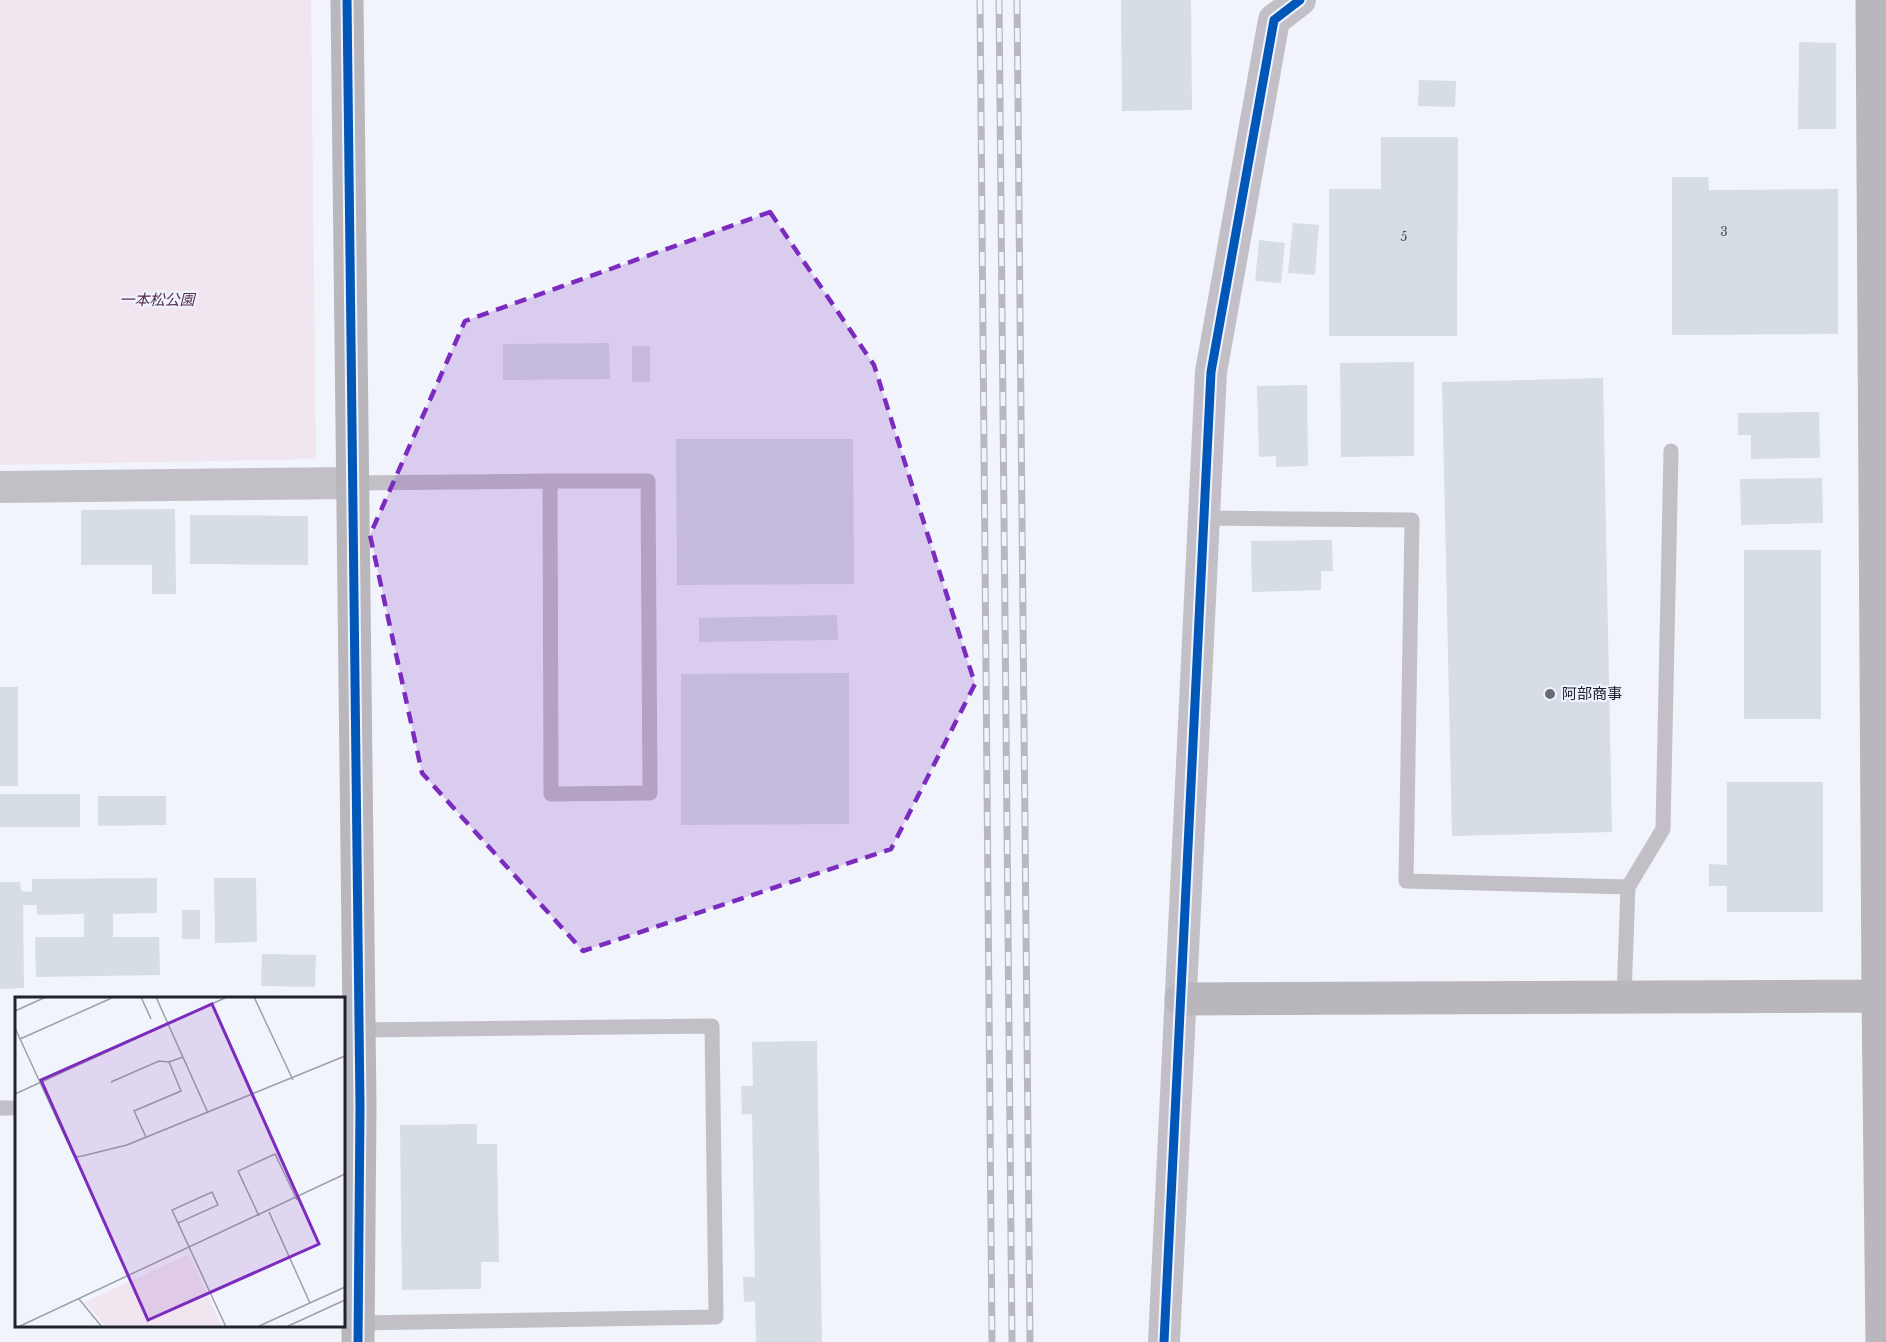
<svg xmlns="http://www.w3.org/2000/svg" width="1886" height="1342" font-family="'Libre Baskerville','Noto Sans JP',serif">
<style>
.green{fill:#f1e6f0}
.building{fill:#d7dde5}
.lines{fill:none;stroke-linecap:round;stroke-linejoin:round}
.lane{stroke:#c2c0c6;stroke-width:15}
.street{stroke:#c2c0c6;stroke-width:32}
.secondary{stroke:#b9b7bc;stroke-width:33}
.rail-casing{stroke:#b9b8bf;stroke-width:7}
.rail{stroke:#eff2ff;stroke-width:4.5;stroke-dasharray:14;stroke-linecap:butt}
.cycleway-casing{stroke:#eff2ff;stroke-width:13}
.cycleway{stroke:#0057b8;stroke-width:9}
.marked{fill:#7b2cbf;fill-opacity:0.2;stroke:#7b2cbf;stroke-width:4.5;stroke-dasharray:12 8;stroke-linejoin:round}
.poi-dot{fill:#6a6c75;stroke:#eff2ff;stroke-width:2}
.labels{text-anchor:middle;stroke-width:4.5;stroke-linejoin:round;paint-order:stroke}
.number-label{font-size:12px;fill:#4f525c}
.park-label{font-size:15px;font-style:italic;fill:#592e4a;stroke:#eff2ff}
.poi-label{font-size:15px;fill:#20222d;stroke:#eff2ff;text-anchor:start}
.inset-road{fill:none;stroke:#9ea0a9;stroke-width:1.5}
.view{fill:#7b2cbf;fill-opacity:0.15;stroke:#7b2cbf;stroke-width:3}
.inset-edge{fill:none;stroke:#20222d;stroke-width:3}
</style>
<rect width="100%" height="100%" fill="#f2f4fc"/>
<path class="green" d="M0 0H311L316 459 0 465Z"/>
<path class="building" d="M1121 0H1191L1192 110 1122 111Z
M1799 42 1836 43V129H1798Z
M1419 80 1456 81 1455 107 1418 106Z
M1381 137H1458L1457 336H1329V189H1381Z
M1672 177H1708L1709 190 1838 189V334L1672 335Z
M1293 223 1319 225 1315 275 1288 273Z
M1259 240 1285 243 1281 283 1255 281Z
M609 343 610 379 503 380V344Z
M632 346H650V382H632Z
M1414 362V456L1341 457 1340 363Z
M1603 378 1612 832 1452 836 1442 382Z
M1307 385 1308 466 1276 467V456L1259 457 1257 386Z
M1819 412 1820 458 1751 459V435H1738V413Z
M676 439H853L854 584 677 585Z
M1822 478 1823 523 1741 525 1740 479Z
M175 509 176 594H152V565H81V510Z
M190 515 308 516V565L190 564Z
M1332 540 1333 571H1321V590L1252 592 1251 541Z
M1744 550H1821V719H1744Z
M837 615 838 640 699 642V618Z
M849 673V824L681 825V674Z
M0 687H18V786H0Z
M1727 782H1823V912H1727V886H1709V864L1727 865Z
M0 794H80V827H0Z
M98 796H166V825L98 826Z
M157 878V913L113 914V937H159L160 975 36 977 35 937H84V914L37 915V905H23L24 988 0 989V882H20L21 891 32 892V879Z
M214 878H256L257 942 215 943Z
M182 910H200V939H182Z
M262 954 316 955 315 987 261 986Z
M817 1041 822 1342H756L755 1301 744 1302 743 1277H755L752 1114 742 1115 741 1086H753L752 1042Z
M477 1124V1144H497L499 1262H481V1289L402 1290 400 1125Z"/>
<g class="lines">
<path class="lane" d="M353 483 550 481 551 794 650 793 648 481H550
M1204 518 1412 520 1406 881 1628 887
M1624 997 1628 887 1663 829 1671 451
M0 1108H16
M357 1323 716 1317 712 1026 359 1030"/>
<path class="street" d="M0 487 353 483
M1164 1342 1211 372 1274 20 1300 0"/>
<path class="secondary" d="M347 0 360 1107 358 1342
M1872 0 1878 996 1882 1342
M1181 999 1886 996"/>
<defs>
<path id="rail" d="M980 0 992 1342
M999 0 1012 1342
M1017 0 1030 1342"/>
</defs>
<use href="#rail" class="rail-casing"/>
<use href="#rail" class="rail"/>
<defs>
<path id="cycleway" d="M347 0 360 1107 358 1342
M1164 1342 1211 372 1274 20 1300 0"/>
</defs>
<use href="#cycleway" class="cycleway-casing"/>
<use href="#cycleway" class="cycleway"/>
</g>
<path class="marked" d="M770 212 874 365 975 684 891 849 583 951 422 773 370 535 465 321Z"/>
<circle class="poi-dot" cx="1550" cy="694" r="6"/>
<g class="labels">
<g class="number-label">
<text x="1724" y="236">3</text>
<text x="1404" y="241">5</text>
</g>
<g class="park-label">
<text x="157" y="305">一本松公園</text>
</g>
<g class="poi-label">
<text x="1562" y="699">阿部商事</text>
</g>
</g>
<g transform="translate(15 997)">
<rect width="330" height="330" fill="#f2f4fc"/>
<path d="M174 257 207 330H91L70 305Z" fill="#f1e6f0"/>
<path class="inset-road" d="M126 0 136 22M141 0 193 116M239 0 278 83M0 14 31 0M0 31 58 157 63 160 112 148 330 59M5 42 99 0M96 85 144 64 154 65 168 60M0 97 212 0M131 140 119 114 166 94 154 65M254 215 295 306M244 219 223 174 260 157 282 203M163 226 157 213 197 195 203 208 163 226 211 330M64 302 87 330M3 330 330 177M242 330 330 290M271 330 330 303"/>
<path class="view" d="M197 7 304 247 133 323 26 83Z"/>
<rect width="330" height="330" class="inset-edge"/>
</g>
</svg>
